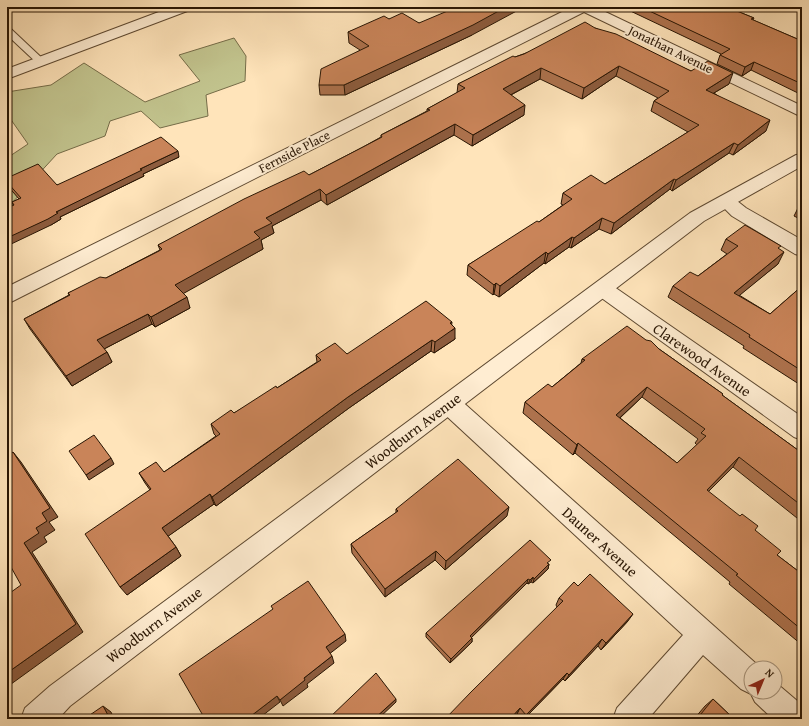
<svg xmlns="http://www.w3.org/2000/svg" width="809" height="726" font-family="'Gentium Book Plus',serif">
<style>
.green{fill:#c2c48e;stroke:#756c48}
.lines{fill:none;stroke-linecap:round;stroke-linejoin:round}
.service-casing{stroke:#5e4931;stroke-width:2}
.minor-casing{stroke:#5e4931;stroke-width:2}
.tertiary-casing{stroke:#5e4931;stroke-width:2}
.service{fill:#ffedd2;fill-rule:evenodd}
.minor{fill:#ffedd2;fill-rule:evenodd}
.tertiary{fill:#ffedd2;fill-rule:evenodd}
.wall{fill:#ad724d;stroke:#281503;fill-rule:evenodd}
.shaded-wall{fill:#8d5c3e;stroke:#281503}
.building{fill:#c98459;stroke:#281503;fill-rule:evenodd}
.labels{text-anchor:middle;stroke-width:4;stroke-linejoin:round;paint-order:stroke}
.far-street-label{font-size:13px;fill:#281503;stroke:#ffedd2}
.street-label{font-size:15px;fill:#281503;stroke:#ffedd2}
</style>
<rect width="100%" height="100%" fill="#ffe4ba"/>
<filter id="stains"><feTurbulence type="fractalNoise" baseFrequency=".005" numOctaves="4"/><feColorMatrix values="0 0 0 0 .2 0 0 0 0 .09 0 0 0 0 .02 0 0 0 .5 -.17"/></filter>
<radialGradient id="worn" r=".72"><stop offset=".6" stop-color="#630" stop-opacity="0"/><stop offset="1" stop-color="#630" stop-opacity=".3"/></radialGradient>
<path class="green" d="M234 38 246 56 245 81 206 95 208 116 160 128 141 111 110 121 105 136 57 154 11 204H7V158L28 144 7 114V92L51 85 84 63 145 102 200 81 179 55Z"/>
<g class="lines">
<defs>
<path id="service" d="M7 27 10 28 44 60 46 62 44 64H38L7 35Z"/>
<path id="minor" d="M172 7H192L190 10 7 79V69Z
M572 7H595L802 106V117L584 12 7 304V287Z
M726 195 732 197 746 208 802 240V256L795 254 732 216 717 201 720 197Z
M603 282 610 284 802 417V440L794 437 596 294 593 289 596 284Z
M449 395 457 397 761 668H751V692H775V682L802 705V719H773L755 702 751 694 741 689 703 655 648 719H613L617 708 683 635 441 411 438 404 441 397Z"/>
<path id="tertiary" d="M802 154V166L704 221 70 706 58 719H21L25 708 50 686 690 213 796 155Z"/>
</defs>
<use href="#service" class="service-casing"/>
<use href="#minor" class="minor-casing"/>
<use href="#tertiary" class="tertiary-casing"/>
<use href="#service" class="service"/>
<use href="#minor" class="minor"/>
<use href="#tertiary" class="tertiary"/>
</g>
<path class="wall" d="M622 7H727L754 18 753 20 802 41V95L751 70 742 76 717 64 720 55 721 54Z
M389 19 419 23 472 35 345 95H320L319 85 360 50 349 43 348 32Z
M595 28 691 71 729 84 714 93 766 131 733 155 729 153 672 191 670 189 611 234 599 229 571 248 569 247 545 264 544 263 499 297 494 294 493 295 467 275 468 265 539 222 563 205 561 204 563 193 605 184 688 132 651 111 654 101 658 98 616 76 582 99 540 79 511 95 524 115 472 146 454 135 327 205 321 200 272 226 274 233 261 240 263 249 183 293 190 308 155 327 152 324 104 349 107 352 112 362 72 386 30 329 24 319 69 295 68 293 106 278 160 250 158 245 309 175 363 147 381 137V135L427 111V109L457 93 458 84 515 57Z
M179 157 143 174 144 176 60 217 61 219 51 225 13 205 12 202 19 199 7 185V178L57 185Z
M802 202V220L794 216 800 204Z
M726 239 779 249 778 264 739 295 770 314 802 286V386L743 348 744 346 668 297 673 286 698 276 727 254 721 250Z
M451 325 455 339 434 353 431 351 349 408 216 506 214 504 168 536 176 547 181 556 127 595 150 490 145 483 139 473 164 472 216 436 214 434 211 424 234 413 277 388 317 362 316 355 347 354Z
M659 349 723 394 722 395 802 453V522L733 467 708 492 755 530 777 555 802 574V645L729 584 730 582 575 453 573 455 523 413 525 402 552 387 581 363 582 359ZM642 397 698 439 695 443 697 445 677 463 620 418Z
M396 509 507 516 445 570 435 560 385 597 352 553 351 544 396 513Z
M549 564 548 569 533 583 531 582 528 584 527 583 471 637 472 638V642L450 663 426 637V633Z
M578 586 628 621 601 650 598 646 565 681 563 679 524 719H522L517 714 557 607 556 605 559 598Z
M713 699 734 719H694L705 706Z"/>
<path class="shaded-wall" d="M506 7H524L472 35 345 95 344 85Z
M754 62 751 70 742 76 745 67Z
M619 66 616 76 582 99 584 88Z
M541 68 540 79 501 100 503 89Z
M733 73 729 84 702 100 706 90Z
M525 105 524 115 472 146 473 135Z
M770 120 766 131 733 155 738 145Z
M455 124 454 135 327 205 326 195Z
M734 143 729 153 672 191 676 180Z
M178 151 179 157 143 174 144 176 60 217 61 219 51 225 7 246V238L56 212 140 169Z
M674 179 670 189 611 234 614 223Z
M320 189 321 200 272 226 274 233 261 240 263 249 179 296 175 285 266 218Z
M602 218 599 229 571 248 574 238Z
M572 237 569 247 545 264 548 254Z
M546 252 544 263 499 297 500 286Z
M784 252 778 264 729 304 734 293Z
M496 283 494 294 493 295 494 285Z
M187 297 190 308 155 327 151 317Z
M148 314 152 324 102 350 97 340Z
M452 322 451 331 455 328V339L434 353 435 342 450 323Z
M432 340 431 351 349 408 216 506 212 497 348 397Z
M107 352 112 362 72 386 66 376Z
M647 387 642 397 612 425 616 415Z
M578 443 575 453 573 455 577 445Z
M13 452 21 462 58 517 49 522 55 530 44 537 47 542 32 552 83 632 7 687V673L76 624 24 543 36 528 42 513Z
M739 457 733 467 700 500 707 490Z
M111 458 114 464 89 480 86 475Z
M210 494 214 504 167 537 162 528Z
M509 507 507 516 445 570 446 561Z
M176 547 181 556 127 595 120 587Z
M436 551 435 560 385 597V589Z
M549 564 548 569 533 583 534 579Z
M533 577 531 582 528 584 530 580Z
M528 579 527 583 469 640 470 636Z
M633 614 628 621 601 650 606 643Z
M345 634 346 641 328 655 326 647Z
M472 638V642L450 663 451 659Z
M602 639 598 646 565 681 569 675Z
M332 656 334 663 307 684 308 687 283 706 280 700 304 678Z
M567 673 563 679 524 719 526 715Z
M277 696 280 702 258 719H247Z
M396 699V702L378 719H374Z
M103 706 111 712 114 719H110Z
M520 708 517 714 513 719H510Z"/>
<path class="building" d="M457 7H506L473 25 344 85H319L321 69 369 46 348 32 384 16 389 19 402 13 419 23Z
M641 7H727L754 18 751 19 802 41V84L754 62 745 67 720 55 730 49Z
M585 22 595 28 616 34 691 71 708 61 733 73 706 90 770 120 738 145 734 143 676 180 674 179 614 223 602 218 574 238 572 237 548 254 546 252 500 286 496 283 494 285 468 265 537 221 539 222 572 199 563 193 591 175 605 184 699 125 654 101 669 91 619 66 584 88 541 68 503 89 525 105 473 135 455 124 326 195 320 189 266 218 272 223 254 232 260 238 175 285 187 297 151 317 148 314 97 340 107 352 66 376 24 319 70 295 68 293 100 277 106 278 159 251 162 249 158 245 244 199 304 171 309 175 363 147 382 137 381 135 430 110 427 109 465 88 458 84 513 56 515 57 524 54Z
M161 137 178 151 140 169 142 170 56 212 58 213 48 219 7 238V208L14 205 12 202 21 198 7 182V178L38 164 57 185Z
M745 225 781 246 778 248 784 252 734 293 770 314 802 286V371L749 337 750 335 673 286 690 272 698 276 738 246 726 239Z
M426 301 452 322 450 323 455 328 435 342 432 340 348 397 212 497 210 494 162 528 176 547 120 587 85 534 151 489 139 473 156 462 164 472 220 434 211 424 231 410 234 413 276 386 277 388 321 360 316 355 335 343 347 354Z
M627 326 646 340 651 341 659 349 723 394 722 395 802 453V506L739 457 707 490 740 516 742 514 758 526 755 530 781 551 777 555 802 574V630L736 575 738 574 578 443 577 445 525 402 548 384 552 387 585 360 582 359ZM647 387 705 429 701 433 706 436 677 463 616 415Z
M94 435 111 458 86 475 69 451Z
M13 452 50 508 42 513 47 521 36 528 39 533 24 543 76 624 7 673V595L21 585 7 560V456Z
M458 459 509 507 446 561 436 551 385 589 351 544 398 511 396 509Z
M530 540 551 560 547 563 549 564 534 579 533 577 530 580 528 579 470 636 472 638 451 659 426 633Z
M590 574 633 614 606 643 602 639 569 675 567 673 526 715 520 708 510 719H445L471 692 563 601 559 598 574 582 578 586Z
M308 581 345 634 326 647 332 656 304 678 305 680 280 700 277 696 247 719H205L179 674 273 609 271 606Z
M376 673 396 699 374 719H328Z
M713 699 734 719H697Z
M103 706 110 719H84Z"/>
<g class="labels">
<g class="far-street-label">
<text transform="translate(671 49) rotate(26)" y="5">Jonathan Avenue</text>
<text transform="translate(294 151) rotate(-27)" y="5">Fernside Place</text>
</g>
<g class="street-label">
<text transform="translate(702 360) rotate(35)" y="5">Clarewood Avenue</text>
<text transform="translate(413 431) rotate(-37)" y="5">Woodburn Avenue</text>
<text transform="translate(600 542) rotate(42)" y="5">Dauner Avenue</text>
<text transform="translate(154 625) rotate(-37)" y="5">Woodburn Avenue</text>
</g>
</g>
<rect width="809" height="726" fill="none" stroke="#ffe4ba" stroke-width="24"/>
<rect x="8" y="8" width="793" height="710" fill="none" stroke="#281503" stroke-width="2"/>
<rect x="12" y="12" width="785" height="702" fill="none" stroke="#281503"/>
<g transform="translate(763 680) rotate(44)"><circle r="19" fill="#ffedd2" stroke="#a9977f"/>
<path d="M0-3L7 15L0 10L-7 15Z" fill="#8f2418"/>
<text y="-6" font-size="11" font-weight="bold" text-anchor="middle" fill="#281503">N</text>
</g>
<rect width="100%" height="100%" filter="url(#stains)"/>
<rect width="100%" height="100%" fill="url(#worn)"/>
</svg>
